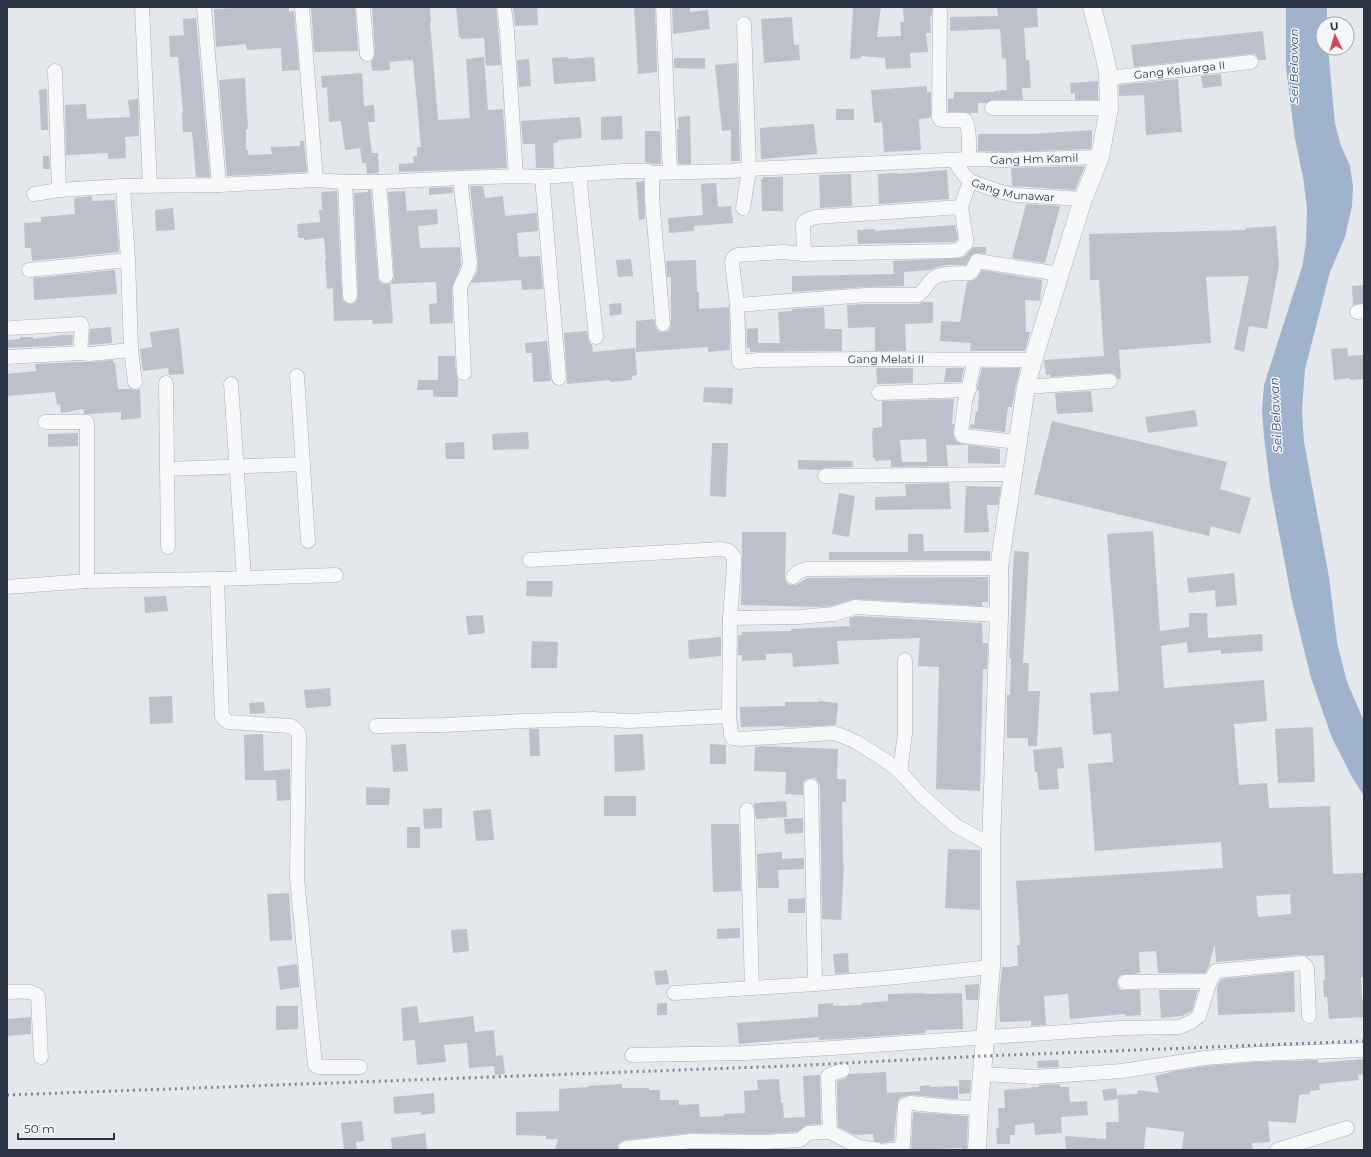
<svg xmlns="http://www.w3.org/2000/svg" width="1371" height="1157" font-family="Montserrat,sans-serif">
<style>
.water{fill:#9fb4cc}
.building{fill:#bbc0ca;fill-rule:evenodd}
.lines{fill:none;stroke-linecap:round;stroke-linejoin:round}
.minor-casing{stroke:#a9aeb7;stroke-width:15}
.tertiary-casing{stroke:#a9aeb7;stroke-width:19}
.minor{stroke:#f7f8fa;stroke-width:14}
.tertiary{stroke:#f7f8fa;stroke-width:18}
.rail{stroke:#7d8696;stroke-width:3;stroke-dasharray:2 4;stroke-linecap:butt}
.labels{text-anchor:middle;stroke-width:3;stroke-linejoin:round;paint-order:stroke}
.street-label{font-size:11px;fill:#2b3445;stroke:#f4f6f9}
.water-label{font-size:12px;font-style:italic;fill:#34527a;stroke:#f4f6f9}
</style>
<rect width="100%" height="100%" fill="#e4e7ec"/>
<path class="water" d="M1286 7H1327V24H1323V48H1328L1335 124 1341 146 1350 166 1353 186 1352 206 1345 237 1330 272 1305 369 1302 410 1304 442 1329 577 1337 642 1347 682 1364 721V796L1352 777 1332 738 1311 678 1292 601 1270 485 1264 437 1262 410 1264 385 1302 267 1306 244 1307 208 1303 177 1295 139 1286 67Z"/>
<path class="building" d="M237 7H289V12L294 11 299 70 282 71 281 48 247 50 246 44 216 47 214 9 237 8Z
M311 7H355L358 51 314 52Z
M372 7H430L431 22H430L438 120 470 118 466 59 484 57 488 110 503 109 507 168 399 172V164L414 163 413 156H417V147H421L413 60 390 62V70L372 71 371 61 374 58 375 53Z
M456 7H496L501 65 486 66 484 38 461 39V37H459Z
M513 7H537L538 25 515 26Z
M634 7H655L657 72 638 74Z
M672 7H690V12L708 10 710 29 673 34Z
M853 7H881L877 37 901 36 900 22H904L903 7H933L931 17H930L931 33H926L928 52 910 53 911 68 886 69 885 58 861 56V58L850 59Z
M997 7H1037L1038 27 1024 28 1026 60H1029L1031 88H1022L1023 100H992L986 103H978V113H970L965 112H948V99L954 98V92H994V91L1007 90 1006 58 1002 59 1000 29 950 31V17L998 16Z
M792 17 794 45 799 44 800 60 764 63 761 19Z
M196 18 201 76 210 177H196L192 132H183L182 112H183L178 57H170L169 36 184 35 183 19Z
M1263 31 1266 60H1259L1255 54H1250L1134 67 1131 45Z
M568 57V59L594 57 596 81 554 84 552 58Z
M674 58H705V69L674 68Z
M529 59 531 86 519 87 517 60Z
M737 63 740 161H731V130L722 131 715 65Z
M362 73 364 106 374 105 375 122H368L372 153H378L379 173 367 174 366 163H362L360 148 345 150 341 121 329 122 327 87 322 88 321 76Z
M1221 74 1222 86 1203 88 1201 76Z
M245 78 248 129H246V150H248V155L272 154 271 147 300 146V141H304L307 172 227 176 219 80Z
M1178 79 1182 132 1146 135 1144 95 1119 96V85Z
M1098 81V100H1075V93L1071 94 1070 83Z
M927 86V92H931V114L930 118 919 119 921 150 884 152 882 122 874 123 871 90Z
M47 89 48 130H41L39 90Z
M138 99 139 136 125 137 126 158 108 159V153L66 155 65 105 86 104 87 119 130 117 128 100Z
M836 109H854V120H836Z
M622 116 623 139 601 140V117Z
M690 116 691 164H678L677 129H679L678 117Z
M580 117 582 138 558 140V142L553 143 554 168H536L535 144H523L521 121Z
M814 124 817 154 761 159 760 128Z
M1092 130V140L1091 149 1003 152 978 151V134H1031Z
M645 131H660L661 164H654L645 162Z
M43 156H49L50 169H43Z
M1085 166 1075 190 1012 186 1011 168Z
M947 170 949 199 879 204 878 174 898 173V174Z
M851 174 852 206 820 208 819 175Z
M763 177H783V211H762L761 179H763Z
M644 181 645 219 639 220 636 182Z
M716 183 718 207 731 206 733 223 694 226V231L669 233 668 218 703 215 701 184Z
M470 186H483L485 198 503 196 505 216 537 213 538 231 517 233 519 257 540 256 543 289 522 290 521 280 471 283 477 272 478 262Z
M452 187 453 193 429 195V188Z
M368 190H371L378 277 379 281 383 284H387L391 283 394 279V275L388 192 405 191 407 211 437 209 438 224 418 226 420 248 460 247 461 265 452 288 453 323 430 324 429 304 437 303 436 282 390 284 393 323 373 324 372 320 334 321 333 288 327 289 325 259H326L324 238 304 240V238H298L297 224 320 222 319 210H322L321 192 337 191 342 296 343 300 346 303 350 304 354 303 357 300 358 296 354 193 368 192Z
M92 196V201L115 200 119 252 32 261 31 248H25L24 223 41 222V217L75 214 74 198Z
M1026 204 1060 206 1045 263 1012 258Z
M173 208 175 230 156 231 155 210Z
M955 225 958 239 955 242 858 244 857 230 875 229V231Z
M1276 226 1279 266 1267 329 1249 326 1244 352 1234 349 1249 276 1206 277 1211 343 1119 350 1121 379H1118L1114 374 1110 373 1050 377V374L1046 375 1044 360 1104 356 1099 280H1090L1089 234 1246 230V228Z
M973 247H986V254L978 253 973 254 966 265H946L937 267 930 270 904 272V286L866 287 792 292V276L894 274 893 261 960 258 965 256Z
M631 259 633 276 618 277 616 260Z
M696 260 697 292H699V309L729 307 730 350 708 352V347L636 352V321L654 319 656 329 660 332 668 331 671 327V277H667L666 261Z
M115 270 117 294 34 300 33 278Z
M982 270 1042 280 1040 301 1025 300 1026 332H1030L1025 351H970L971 343 940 341 941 321 960 322 967 282 976 279Z
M1364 285V303L1353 305 1352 286Z
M923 302H933V323L905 324 906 351H875V327L848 328 847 305 867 304H918Z
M621 303 622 314 610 316 609 304Z
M824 307 825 329H842V351L750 352V348H747L746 313 747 329 758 328V343H780L778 312 792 311V309Z
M111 327 112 343 89 345 90 329Z
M179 328 184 374 169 375 168 368 143 371 140 349 152 347 150 332Z
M587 331 589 342 592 345 593 352 635 348 637 375 632 376V380L610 382V380L567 384V377L564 333Z
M63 335H73L72 345 7 348V340L20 339V337H33V339Z
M547 341 551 381 533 382 532 353H526L525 343Z
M1347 348 1348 356 1363 355 1364 379 1350 380V378L1334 380 1331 349Z
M438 356H455L456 373 458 380V397H433V390H417L418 380H438Z
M113 360V363H115L118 389H130L136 390 140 389 141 418 121 420V412L90 414H84L83 409 61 413 60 404 57 405 55 392 7 396V374L36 371 35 364 80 362H91Z
M876 368H913V383L877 384Z
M946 368H964L961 382H944Z
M982 368H1020L1016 385 1012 407H1008L1005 432 970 428 971 424 974 425 976 411 978 412 979 390H977V388Z
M704 387 733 388 732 404 703 402Z
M1091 391 1093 412 1057 414 1055 393Z
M954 399 952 424H954L953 432 956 441 962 444 1000 449V464L968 463V445H946L948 466 891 467V460L875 461V458H873L872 431H873V428L882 427V401ZM926 439 927 462H902L900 440Z
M1195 410 1198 426 1148 433 1145 417Z
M1052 421 1227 462 1220 489 1251 498 1240 534 1211 526 1209 536 1034 494Z
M528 432 529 449 493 450 492 434Z
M78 433V446L48 447V434Z
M464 442 465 459H446L445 443Z
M712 443H728L726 497 710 496Z
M798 460 853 461V467L825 468 820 470 798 469Z
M949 483 951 509 875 510V497L906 496 905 484Z
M966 486 1001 487 998 505H987L989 532 964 533Z
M839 493 855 496 849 537 832 534Z
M1153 531 1160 631 1189 627V613H1207L1208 638 1262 634 1263 651 1221 654V650L1188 653 1187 642 1161 646 1164 688 1264 680 1267 721 1234 724 1239 785 1267 783 1269 808 1330 806 1333 874 1364 873V977H1361L1362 999H1364V1017L1329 1019 1327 997H1324L1323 981 1325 980 1324 955 1307 956 1301 955 1216 962 1215 946H1214L1209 966 1205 973H1158L1156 951 1139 952 1140 973 1121 975 1118 978 1117 982 1118 987 1121 990H1140L1141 1015 1126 1016 1125 1014 1070 1019 1068 994 1044 996 1046 1025 1031 1026V1021L1000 1022 999 999 1002 967H1012V966H1018L1017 945H1020L1016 881 1223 868 1221 842 1095 851 1088 764 1113 762 1111 733 1093 735 1090 693 1119 691 1107 534ZM1290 894 1291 914 1258 917 1256 896Z
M742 532H786L785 579 787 583 790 585H796L807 578 988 577V602H982V606L855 599 832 606 819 607 741 605 742 566Z
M908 534H923L924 551H990V560H829V552H908Z
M1014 551 1029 552 1023 663H1029L1028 691H1040L1037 746H1028V738H1007V695H1010L1011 658H1009Z
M1234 573 1237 605 1216 607 1215 590 1189 593 1187 578Z
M527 581H553L552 597 526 596Z
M166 596 168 611 145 613 144 597Z
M483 615 485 633 468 635 466 616Z
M856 616 982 623 983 643H988L987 669H983L980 791 936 789 939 667 918 666 920 638 837 641 839 664 793 667 792 653 766 654V660L742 661V655H738V635H742V632L791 631V629L850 626 849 618Z
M721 637V656L689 659 688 640Z
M532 641 558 642 557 668H531Z
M330 688 331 706 306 708 304 690Z
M172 696 173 723 150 724 149 697Z
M819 701 838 703 836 725 791 727H785V726L741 727 740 707 785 706V702H819Z
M264 702 265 713 250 714 249 703Z
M1313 727 1315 782 1278 783 1275 729Z
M529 729H539L540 756H530Z
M263 734 264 771 290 769V800L277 801 276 780H245L244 735Z
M643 734 645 770 615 772 614 735Z
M406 744 408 771 393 772 391 745Z
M710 744 726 745V764H710Z
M762 746 838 749 837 779H846V802H842L843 864H844L841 920 822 919 820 786 818 782 815 778 807 779 803 782V795L785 794 786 772 754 771 755 747Z
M1062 747 1064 768 1057 769 1059 789 1039 790 1037 772H1035L1033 750Z
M366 787 390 788 389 805H366Z
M604 796H636V816H604Z
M786 801 787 817 756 819 754 803Z
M442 808V828L424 829 423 809Z
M491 809 494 840 476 841 473 811Z
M803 818V833L785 834 784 819Z
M711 824H739L741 891 713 892Z
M407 827H420V848H407Z
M948 849 980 850V910L945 908Z
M782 852V859L804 858V869L778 870 779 888H758L757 854Z
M289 893 292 940 270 941 267 894Z
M805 898V913H788V899Z
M740 928V938L717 939V929Z
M467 929 469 951 453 953 451 930Z
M848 953 849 973 835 974 833 954Z
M297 964 299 987 280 990 277 967Z
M667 970 669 984 656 985 654 971Z
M1294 972 1295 1012 1218 1015 1217 987 1221 979Z
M979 984 978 1000H966L965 985Z
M1159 990H1198L1192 1011 1182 1016 1161 1018Z
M925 993V994L962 993 963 1029 926 1030V1033L838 1039 819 1040V1037L739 1044 737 1023 818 1017V1004L833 1003V1006L862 1005V1003L888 1001V994Z
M657 1003H667V1015H657Z
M276 1006H298V1029L276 1030Z
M417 1006 419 1023 473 1016 475 1032 494 1030 496 1056 503 1055 505 1074 495 1075 494 1066 469 1068 467 1043 444 1045 446 1062 417 1065 415 1040 403 1041 401 1008Z
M31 1017V1034L7 1036V1019Z
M1364 1059V1074L1358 1075 1359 1080 1319 1084 1320 1090 1310 1091V1094L1299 1095 1296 1123 1268 1121 1270 1142 1252 1143 1253 1150H1182L1184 1132 1146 1127 1144 1150H1066L1065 1136 1106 1139V1122H1119L1118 1095 1137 1094 1138 1090 1159 1093 1155 1076 1175 1071 1206 1066 1257 1062 1318 1060V1063Z
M1058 1060 1059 1067 1038 1068 1037 1061Z
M886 1072 887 1093 920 1091V1086L930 1085V1087L958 1086V1099L911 1095 901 1097 898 1100 897 1105 894 1141 882 1143 874 1141 873 1134 855 1135 838 1127 837 1081 846 1078 850 1074Z
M820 1075 821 1124 807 1125 797 1132 763 1134 691 1133 625 1140 618 1144V1150H555L558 1139H546V1136L516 1135V1112L559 1111V1089L588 1087V1086L622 1084V1088H649V1090H660V1100H679V1105L699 1104 700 1117 724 1116V1114L745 1113 744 1091 758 1090 757 1080 779 1079 781 1103H783L784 1118 805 1117 803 1076Z
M959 1080H971L970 1093 959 1094Z
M1060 1084V1087H1069L1070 1102 1087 1101 1088 1115 1061 1117 1062 1133 1035 1135 1034 1123 1015 1125V1135H1010V1144H997L996 1128H999L998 1108H1005L1004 1090 1031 1088V1087H1039V1085Z
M1116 1088 1118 1099 1104 1101 1102 1090Z
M434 1093 435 1113 421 1115V1112L394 1114 393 1097Z
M913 1112 968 1116 967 1149H962V1148L911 1150Z
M362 1121 364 1141 356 1142 357 1150H344L341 1123Z
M425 1133 427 1150H392L391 1138Z"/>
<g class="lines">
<defs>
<g id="minor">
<path d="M142 7 150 186"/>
<path d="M204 7 219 185"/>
<path d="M302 7 316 180"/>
<path d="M363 7 367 54"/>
<path d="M504 7 507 32 516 176"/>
<path d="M663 7 670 172"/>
<path d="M940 11 939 118 941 120H965C970 127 969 149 969 159"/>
<path d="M55 71 59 190"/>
<path id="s1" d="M1108 78 1251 62"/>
<path d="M992 108H1109"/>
<path id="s2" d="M954 160 964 175 970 181 998 191 1015 195 1083 199"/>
<path d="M652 173V199L663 324"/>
<path d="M579 174 596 337"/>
<path d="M542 177 559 378"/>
<path d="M460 178 470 263C469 273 463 279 460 288L464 373"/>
<path id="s3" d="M970 181 961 207 815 217 805 221 803 224 804 254 783 252 737 255 733 258 732 262 737 305 739 362 758 360 867 359 1033 360"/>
<path d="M345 182 350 296"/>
<path d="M379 182 386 276"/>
<path id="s4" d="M34 194 59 190 123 186 219 185 316 180 345 182H379L460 178 516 176 542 177 623 171H647L652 173 732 171 749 169 969 159 1003 160 1100 157"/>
<path d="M743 208 749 169 744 24"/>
<path d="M804 254 951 251 959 250 966 243V238L961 207"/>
<path d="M29 270 128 260"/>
<path d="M737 305 867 295H918C925 291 928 281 935 277 944 272 960 274 970 273L972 271 977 261 1060 274"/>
<path d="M1357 312 1364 311"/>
<path d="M11 328 81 324 82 327 80 353"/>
<path d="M131 350 135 382"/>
<path d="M7 357 80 353 90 354 131 350 128 260 123 186"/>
<path d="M975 360 965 402 961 433 963 436 1018 442"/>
<path d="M297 376 308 541"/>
<path d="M166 383 168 547"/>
<path d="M231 384 244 578"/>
<path d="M1026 387 1110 381"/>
<path d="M879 393 969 390"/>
<path d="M45 422H87V581"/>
<path d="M167 469 303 464"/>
<path d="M825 476 1013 474"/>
<path d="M530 560 721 549 729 551 734 557V566L730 618"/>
<path d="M793 577 798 572 806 569 999 568"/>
<path d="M217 579 222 717 228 722 291 726 297 731 299 735 297 878 315 1065 318 1067H360"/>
<path d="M7 587 87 581 217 579 336 575"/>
<path d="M376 726 444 725 523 721 592 719 629 721 729 716"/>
<path d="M900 772 905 733V660"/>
<path d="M811 786 815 984 897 977 991 967"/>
<path d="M747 810 752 988 815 984"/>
<path d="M991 845 956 826 921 795 900 772 889 763 858 743 845 737 834 733 818 734 741 739 733 738 731 734 729 716 730 618 799 617 834 614 855 607 999 615"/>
<path d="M1125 982 1210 981"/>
<path d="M7 992C17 992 31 989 38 996L41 1057"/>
<path d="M674 993 752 988"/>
<path d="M632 1055 745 1053 832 1048 1120 1028 1180 1027 1191 1022 1199 1016 1210 981 1216 971 1302 963 1306 966 1307 970 1309 1016"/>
<path d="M982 1074 1035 1077 1122 1071 1205 1058 1257 1054 1364 1050"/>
<path d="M830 1132 828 1076 829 1075 843 1070"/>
<path d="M626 1148 692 1141 763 1142 800 1140 808 1133 823 1132H830L859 1147 878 1150"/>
<path d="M887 1150C893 1150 900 1151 903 1144L905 1105 910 1103 953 1107 979 1108"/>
<path d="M1277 1150 1347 1128"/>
</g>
<path id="tertiary" d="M977 1150 979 1108 991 967V845L999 615V568L1026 387 1033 360 1083 199 1100 157 1109 108 1108 72 1102 45 1092 7"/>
</defs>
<use href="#minor" class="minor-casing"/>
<use href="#tertiary" class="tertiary-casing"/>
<use href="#minor" class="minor"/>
<use href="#tertiary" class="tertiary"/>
<path class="rail" d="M7 1095 788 1066 984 1056 1364 1041"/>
</g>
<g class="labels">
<g class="street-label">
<text dy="4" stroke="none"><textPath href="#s1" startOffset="72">Gang Keluarga II</textPath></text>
<text dy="4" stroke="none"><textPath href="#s4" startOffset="1002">Gang Hm Kamil</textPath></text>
<text dy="4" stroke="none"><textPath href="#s2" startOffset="71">Gang Munawar</textPath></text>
<text dy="4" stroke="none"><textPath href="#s3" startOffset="542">Gang Melati II</textPath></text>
</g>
<g class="water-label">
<text transform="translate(1294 66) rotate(-90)" y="4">Sei Belawan</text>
<text transform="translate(1276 415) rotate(-93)" y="4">Sei Belawan</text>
</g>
</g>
<rect width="1371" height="1157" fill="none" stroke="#2b3445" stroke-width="16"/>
<g transform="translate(1335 36) rotate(355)"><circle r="19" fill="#f4f6f9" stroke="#a4a8b1"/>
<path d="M0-3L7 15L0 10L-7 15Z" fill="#d1495b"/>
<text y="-6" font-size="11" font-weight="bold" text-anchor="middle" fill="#2b3445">U</text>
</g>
<path d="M18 1133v6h96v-6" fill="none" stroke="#2b3445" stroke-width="2"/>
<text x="24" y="1133" font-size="12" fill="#2b3445" stroke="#f4f6f9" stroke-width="3" paint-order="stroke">50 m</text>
</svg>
